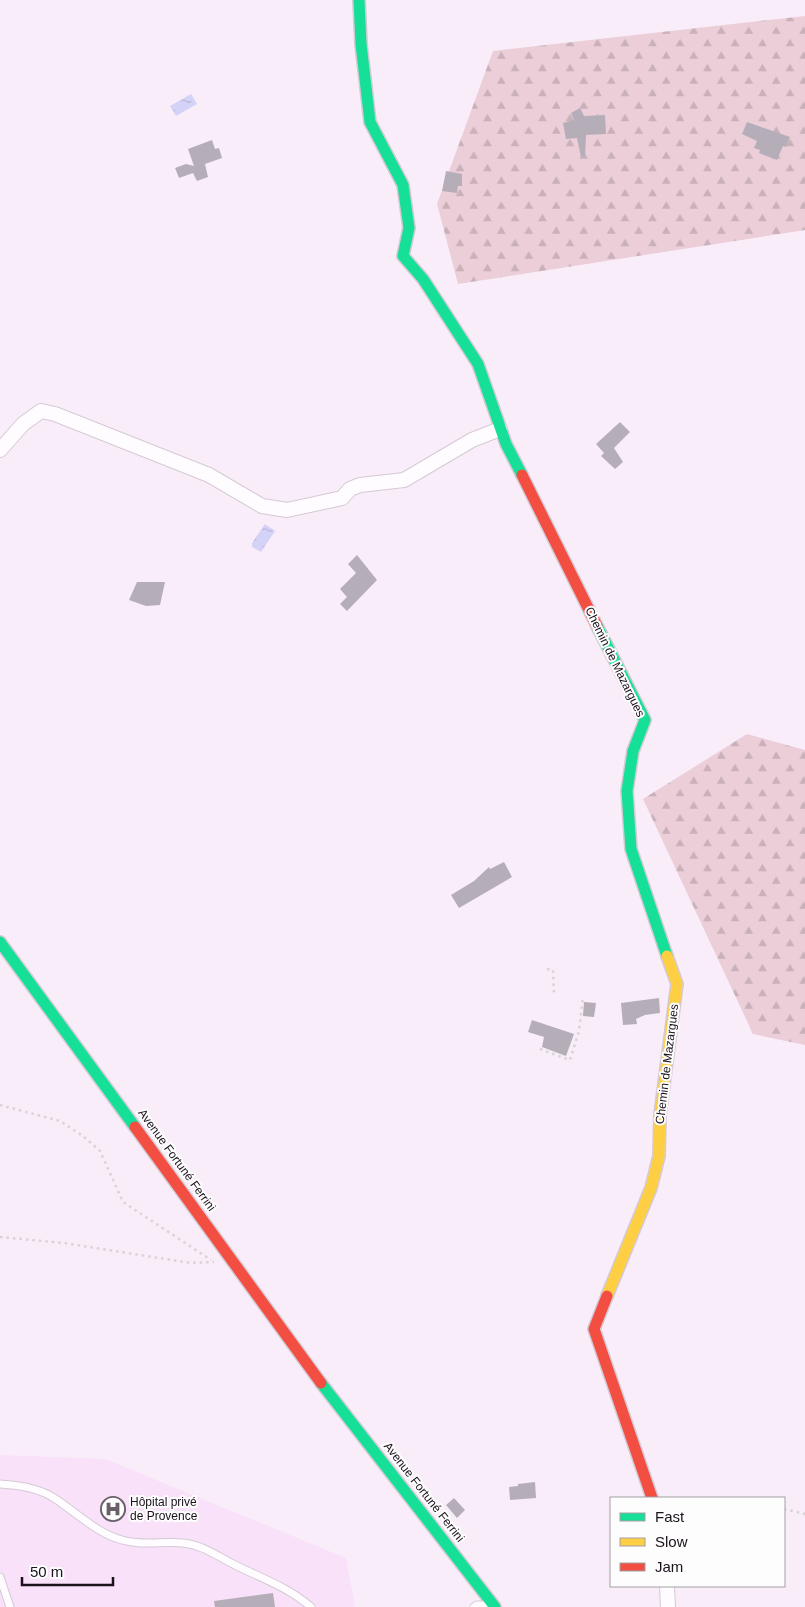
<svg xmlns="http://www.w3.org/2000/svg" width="805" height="1607" font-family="Arial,sans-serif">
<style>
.built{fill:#f8e1f9}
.forest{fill:url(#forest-firs)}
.water{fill:url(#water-ripples)}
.building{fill:#b5aeb9}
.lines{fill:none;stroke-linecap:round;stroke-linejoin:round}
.lane-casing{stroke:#d4cad5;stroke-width:9}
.street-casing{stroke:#d4cad5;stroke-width:16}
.fast-casing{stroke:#d4cad5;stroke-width:14}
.slow-casing{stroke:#d4cad5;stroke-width:14}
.jam-casing{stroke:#d4cad5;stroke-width:14}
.path{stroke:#d7d4d8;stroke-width:2.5;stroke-dasharray:2.5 4;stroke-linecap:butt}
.lane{stroke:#fefcfe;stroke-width:7}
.street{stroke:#fefcfe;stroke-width:14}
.fast{stroke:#16e098;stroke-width:11}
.slow{stroke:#ffcf43;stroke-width:11}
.jam{stroke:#f24e42;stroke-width:11}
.labels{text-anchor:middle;stroke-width:4;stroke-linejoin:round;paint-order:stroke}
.street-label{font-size:12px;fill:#1b121c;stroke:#fdfdfd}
.poi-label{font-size:12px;fill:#1b121c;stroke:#fdfdfd;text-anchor:start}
</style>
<defs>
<pattern id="forest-firs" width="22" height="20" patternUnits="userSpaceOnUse" patternTransform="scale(1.25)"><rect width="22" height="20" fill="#ebced8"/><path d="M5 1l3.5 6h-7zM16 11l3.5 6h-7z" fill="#c9b0b9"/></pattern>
<pattern id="water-ripples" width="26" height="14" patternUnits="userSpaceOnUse" patternTransform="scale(1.25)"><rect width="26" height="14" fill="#d5d2f7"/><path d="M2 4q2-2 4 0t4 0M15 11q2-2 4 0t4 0" fill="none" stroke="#b6b3d3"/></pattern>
</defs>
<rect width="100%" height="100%" fill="#f9edf9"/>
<path class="built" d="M0 1455 105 1459 346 1558 355 1607H0Z"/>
<path class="forest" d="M805 16V230L458 284 437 204 493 51Z
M747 734 805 750V1045L753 1034 643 799Z"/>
<path class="water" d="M191 94 197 104 176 116 170 106Z
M265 524 275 531 261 552 252 547V543Z"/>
<path class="building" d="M580 108 584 116 605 115 606 134 586 135 585 156 581 157 577 138 566 139 563 123 574 120 571 113Z
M747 122 790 137 786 147 783 146 777 160 759 153 760 150 754 148 757 141 742 134Z
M212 140 215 149 219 148 222 158 205 164 208 177 197 181 193 173 179 178 175 168 186 164 194 166 188 149Z
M446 171 462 174V186H458L457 193 442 191Z
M620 422 630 432 614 448 623 462 615 469 601 456 604 453 596 444Z
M357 555 377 580 347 611 340 604 347 597 340 589 356 573 348 564Z
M137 582H165L160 605 146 606 129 600Z
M504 862 512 877 459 908 451 895 474 881 489 867 490 869Z
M659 998 660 1013 645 1015 636 1019 637 1024 623 1025 621 1003Z
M584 1002 596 1003 594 1017 583 1016Z
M532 1020 574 1034 566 1056 542 1047 544 1037 528 1032Z
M535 1482 536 1498 510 1500 509 1487 518 1486V1484Z
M454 1498 465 1510 457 1518 446 1505Z
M273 1593 275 1607H215L214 1601Z"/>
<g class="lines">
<defs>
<path id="lane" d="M0 1484C18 1485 39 1488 54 1498 76 1512 96 1533 122 1540 142 1546 162 1541 183 1543 203 1545 217 1556 235 1565 261 1578 288 1587 311 1607
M0 1577 10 1607
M474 1607 477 1605H490"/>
<path id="street" d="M0 450 23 424 41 411 55 414 209 475 262 506 287 510 342 498 350 489 360 485 404 480 472 440 500 429
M667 1586 668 1607"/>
<path id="fast" d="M359 0 361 44 370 122 403 185 409 228 403 256 423 279 478 364 506 444 522 475
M597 626 645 720 633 751 627 791 631 849 667 956
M0 942 135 1127
M321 1383 495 1607"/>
<path id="slow" d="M607 1296 651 1188 659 1156 660 1115 677 984 667 956"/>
<path id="jam" d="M522 475 597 626
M135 1127 321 1383
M607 1296 594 1329 652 1498"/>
</defs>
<use href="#lane" class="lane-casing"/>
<use href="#street" class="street-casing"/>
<use href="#fast" class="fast-casing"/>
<use href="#slow" class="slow-casing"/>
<use href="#jam" class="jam-casing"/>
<path class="path" d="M547 969 553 970 554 995
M540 1049 570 1060 579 1031 583 997
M0 1105 60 1121 83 1136 100 1151 123 1202 211 1260
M0 1237 64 1243 191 1263 214 1262
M784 1509 805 1514"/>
<use href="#lane" class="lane"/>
<use href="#street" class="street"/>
<use href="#fast" class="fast"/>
<use href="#slow" class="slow"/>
<use href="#jam" class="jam"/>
</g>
<defs>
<symbol id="hospital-ring" viewBox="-11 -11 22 22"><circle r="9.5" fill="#fdfdfd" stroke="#695f69" stroke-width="1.5"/><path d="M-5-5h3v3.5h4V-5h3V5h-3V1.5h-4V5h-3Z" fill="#695f69"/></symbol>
</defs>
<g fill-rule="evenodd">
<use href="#hospital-ring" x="99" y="1495" width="28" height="28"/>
</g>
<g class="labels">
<g class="street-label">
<text transform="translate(615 662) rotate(64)" y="4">Chemin de Mazargues</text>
<text transform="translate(667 1064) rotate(-83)" y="4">Chemin de Mazargues</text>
<text transform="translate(177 1160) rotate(54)" y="4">Avenue Fortuné Ferrini</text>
<text transform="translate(424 1492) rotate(52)" y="4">Avenue Fortuné Ferrini</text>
</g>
<g class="poi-label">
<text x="130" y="1506">Hôpital privé<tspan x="130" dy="14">de Provence</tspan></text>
</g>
</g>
<rect x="610" y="1497" width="175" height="90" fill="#fdfdfd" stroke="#a39fa3"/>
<rect x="620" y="1513" width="25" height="8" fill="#16e098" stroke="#a39fa3"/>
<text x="655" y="1522" font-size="15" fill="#1b121c">Fast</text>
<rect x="620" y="1538" width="25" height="8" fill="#ffcf43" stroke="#a39fa3"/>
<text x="655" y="1547" font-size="15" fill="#1b121c">Slow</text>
<rect x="620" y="1563" width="25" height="8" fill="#f24e42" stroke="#a39fa3"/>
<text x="655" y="1572" font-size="15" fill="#1b121c">Jam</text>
<path d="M22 1577v8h91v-8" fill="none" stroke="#1b121c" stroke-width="2.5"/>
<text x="30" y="1577" font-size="15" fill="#1b121c" stroke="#fdfdfd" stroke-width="4" paint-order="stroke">50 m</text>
</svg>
